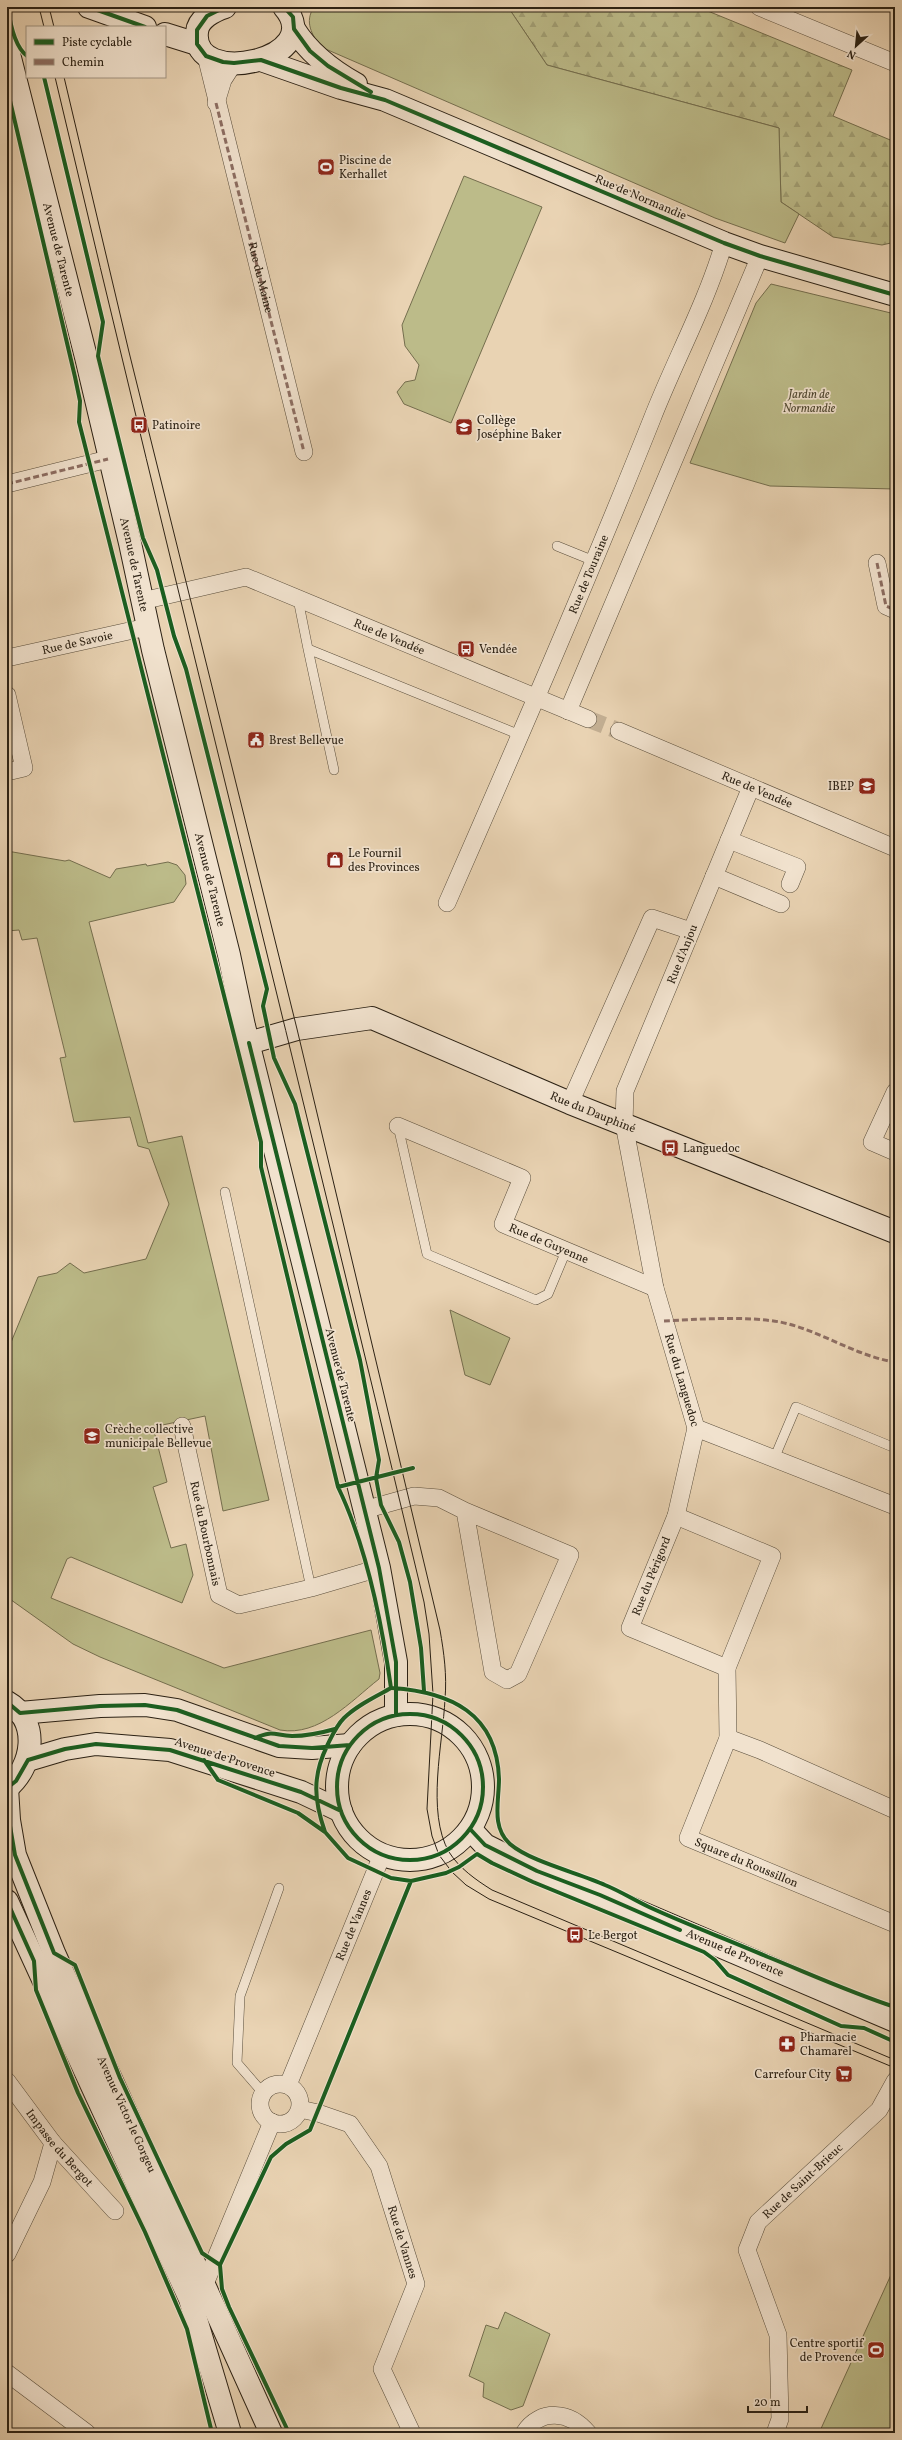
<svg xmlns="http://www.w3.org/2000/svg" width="902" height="2440" font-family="Vollkorn,serif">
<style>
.forest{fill:url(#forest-firs);stroke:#746e4e}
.park{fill:#bcbb89;stroke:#746e4e}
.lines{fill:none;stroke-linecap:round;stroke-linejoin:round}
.street-tunnel{stroke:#c3af93;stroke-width:17;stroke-dasharray:17 8;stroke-linecap:butt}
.lane-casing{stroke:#5a4e3c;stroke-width:10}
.street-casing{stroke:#5a4e3c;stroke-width:18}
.secondary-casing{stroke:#2b2114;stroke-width:24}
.lane{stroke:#f1e2ce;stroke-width:9}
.street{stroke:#f1e2ce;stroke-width:17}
.secondary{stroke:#f1e2ce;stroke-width:22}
.tram{stroke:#2b2114;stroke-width:1}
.quiet{stroke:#8d6e63;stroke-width:3;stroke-dasharray:6 3;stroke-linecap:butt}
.cycleway-casing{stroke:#f1e2ce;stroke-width:6}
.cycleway{stroke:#1b5e20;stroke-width:4}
.labels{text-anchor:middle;stroke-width:3.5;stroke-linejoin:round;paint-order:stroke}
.poi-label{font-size:12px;fill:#2b2114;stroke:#f1e2ce;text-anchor:start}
.street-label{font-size:12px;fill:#2b2114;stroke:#f1e2ce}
.park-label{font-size:12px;font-style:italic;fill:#4f4831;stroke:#f1e2ce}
</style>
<defs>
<pattern id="forest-firs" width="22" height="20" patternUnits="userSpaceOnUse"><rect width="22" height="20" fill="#bcbb89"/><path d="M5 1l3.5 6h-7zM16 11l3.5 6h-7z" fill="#a2a075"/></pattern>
</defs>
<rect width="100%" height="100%" fill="#e9d3b3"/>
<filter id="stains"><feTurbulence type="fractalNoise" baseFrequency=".005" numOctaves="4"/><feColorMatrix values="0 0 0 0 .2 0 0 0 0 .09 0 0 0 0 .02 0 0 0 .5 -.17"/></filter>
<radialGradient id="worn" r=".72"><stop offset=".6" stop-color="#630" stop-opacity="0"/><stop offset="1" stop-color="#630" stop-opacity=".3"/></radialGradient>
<path class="forest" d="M508 7H698L852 70 833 116 895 142V242L882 245 833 237 781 202 779 128 547 65Z"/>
<path class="park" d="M314 7H508L547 65 779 128 781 202 799 214 785 243 715 218 321 47C312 35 304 22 314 7Z
M464 176 542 207 451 423 404 404 397 392 405 382 415 380 419 365 405 346 402 325Z
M771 284 895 314V489L770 486 690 463 756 303Z
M7 851 65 861 69 860 110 878 116 869 146 864 147 866 168 862 177 865 185 875 186 884 174 902 89 922 148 1143 182 1136 269 1500 223 1511 205 1416 153 1427 167 1482 153 1487 171 1548 186 1544 193 1575 182 1603 71 1557 67 1559 51 1598 224 1668 371 1630 380 1673 379 1679C351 1701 319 1737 280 1730L100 1657 73 1644 7 1597V1352L38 1277 57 1273 70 1263 84 1273 146 1259 169 1204 149 1149 138 1146 130 1117 74 1122 60 1058 66 1057 37 938 22 940 19 930 7 931Z
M450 1310 510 1338 490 1385 465 1375Z
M895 2266V2433H819Z
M505 2312 550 2334 523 2406 511 2410 483 2397 484 2383 469 2376 486 2325 498 2329Z"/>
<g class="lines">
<path class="street-tunnel" d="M588 719 619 731"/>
<defs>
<path id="lane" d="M557 546 594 561
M298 599 308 649 520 735
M308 649 334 770
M398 1126 427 1254 536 1300 548 1294 566 1251
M225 1192 311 1588
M774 1459 796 1407 895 1448
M263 2093 237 2063 240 1996 279 1888"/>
<g id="street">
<path d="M759 7 895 63"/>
<path id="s1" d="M206 56 304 452"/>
<path d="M216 103 223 80 234 63"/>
<path d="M7 484 108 459"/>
<path d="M877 563 886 606 895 610"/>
<path id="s2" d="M142 601 246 577 588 719"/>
<path id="s3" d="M7 658 147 627"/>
<path d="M7 695 24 768 7 772"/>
<path d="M568 711 760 256"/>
<path id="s4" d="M619 731 895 848"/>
<path id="s5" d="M751 787 625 1091 624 1124 655 1288 696 1428 895 1506"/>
<path d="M729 840 797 867 790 884"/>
<path d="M714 876 781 904"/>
<path id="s6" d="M447 903C517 743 587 582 652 419 675 360 706 304 724 243"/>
<path d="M895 1092 872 1142 895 1152"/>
<path d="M570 1103 652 918 691 931"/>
<path id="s7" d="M398 1126 522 1178 503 1224 655 1288"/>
<path id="s8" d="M182 1426 219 1595 239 1605 311 1588 379 1568"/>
<path id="s9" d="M696 1428 676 1516 772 1556 727 1668 728 1738 688 1838 895 1924"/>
<path d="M364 1510 414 1496 439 1498 465 1511 493 1672 507 1680 518 1674 570 1555 465 1511"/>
<path d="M676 1516 630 1628 727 1668"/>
<path d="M728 1738 760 1750 895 1810"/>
<path id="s10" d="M7 2081 53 2143 115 2211"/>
<circle cx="280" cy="2104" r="20"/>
<path id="s11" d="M288 2085 382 1855"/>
<path id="s12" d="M300 2109 318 2113 350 2124 379 2166 416 2284 382 2369 412 2433"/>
<path d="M7 2254 42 2182 53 2143"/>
<path d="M205 2284 272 2122"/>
<path d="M7 2373 87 2433"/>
<path d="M524 2433C540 2408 570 2411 588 2433"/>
<path id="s13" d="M775 2433 780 2419 778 2335 747 2250 758 2222 879 2110 895 2081"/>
</g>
<g id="secondary">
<path d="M89 7 145 27"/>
<path d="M225 7C213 11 198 19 197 32 190 90 330 59 284 7"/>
<path d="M294 29C309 53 331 70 356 84"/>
<path d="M165 34 197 44"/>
<path id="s14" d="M7 46 86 357 130 543 153 650 229 955 244 1026 379 1568 396 1662V1715"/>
<path d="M261 60 341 88 385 100 724 243 760 256 895 295"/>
<path id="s15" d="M249 1043 297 1029 372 1018 570 1103 895 1232"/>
<path d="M7 1702C41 1721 33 1767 7 1788"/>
<path d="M20 1713 100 1706 145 1705 177 1710 279 1746 312 1748 350 1745"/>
<circle cx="410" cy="1787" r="73"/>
<path d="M28 1760 65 1749 96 1744 170 1750 301 1792 341 1811"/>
<path id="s16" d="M7 1788 9 1820 15 1855 54 1953 271 2433"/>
<path id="s17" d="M471 1830 485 1845 537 1871 600 1895 895 2021"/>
<path d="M7 1901 190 2299 230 2433"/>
</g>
</defs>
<use href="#lane" class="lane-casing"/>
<use href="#street" class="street-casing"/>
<use href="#secondary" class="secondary-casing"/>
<use href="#lane" class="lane"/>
<use href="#street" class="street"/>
<use href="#secondary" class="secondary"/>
<path class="tram" d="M39 7 44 27
M49 7 54 27
M55 77C175 586 303 1094 424 1602L429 1634 433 1694 427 1809 432 1836 439 1855 452 1872 466 1885 489 1899 895 2068
M64 77 129 352 297 1029 440 1630C444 1653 447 1675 445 1699 443 1743 426 1812 449 1852 459 1868 476 1880 492 1890L895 2060"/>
<path class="quiet" d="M216 103 304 452
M7 484 108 459
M877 563 886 606 895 610
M664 1321C699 1319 746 1316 780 1322 820 1330 855 1356 895 1362"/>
<defs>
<path id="cycleway" d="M8 7C10 23 14 46 27 56
M89 7 145 27
M225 7 207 16 197 30V44L206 56 223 62 234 63 261 60 341 88 385 100 724 243 760 256 895 295
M284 7 293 17 294 29 310 51 328 66 371 92
M44 77 103 322 98 356 143 538 157 570 174 636 186 669 267 989 263 1006 274 1058 295 1104 360 1360 379 1460 376 1478 381 1505 399 1542 410 1582 421 1648 424 1691
M7 88 75 377 80 401 79 422 261 1142V1167L338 1487C366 1545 382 1624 391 1688 375 1697 357 1705 344 1718 336 1726 332 1736 327 1746 312 1777 314 1800 325 1832
M249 1043 379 1568 396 1662V1715
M338 1487 413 1468
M392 1688C450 1692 497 1713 499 1779 499 1801 491 1827 510 1844 531 1862 579 1873 605 1885 620 1891 634 1900 649 1907 688 1925 729 1940 768 1957 810 1974 852 1993 895 2007
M7 1702 20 1713 100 1706 145 1705 177 1710 279 1746 312 1748 350 1745
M337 1787a73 73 0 1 1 146 0a73 73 0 1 1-146 0Z
M255 1738C273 1730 274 1735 292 1736 307 1736 321 1733 335 1729
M204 1760 218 1780 298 1813 325 1832 348 1858 391 1878 411 1881 446 1873 459 1867 477 1854 492 1863 533 1882 704 1952 715 1960 728 1975 841 2026 864 2028 895 2042
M7 1788 9 1820 15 1855 54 1953 75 1965 120 2078 202 2253 220 2265 222 2289 229 2307 289 2433
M7 1788 16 1781 28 1760 65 1749 96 1744 170 1750 301 1792 341 1811
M471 1830 485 1845 537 1871 600 1895 680 1930
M7 1901 34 1961 36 1990 78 2093 145 2232 187 2329 212 2433
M220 2265 271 2157 286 2144 310 2130 411 1881"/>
</defs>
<use href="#cycleway" class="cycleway-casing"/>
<use href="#cycleway" class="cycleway"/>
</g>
<defs>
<symbol id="stadium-square" viewBox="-11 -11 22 22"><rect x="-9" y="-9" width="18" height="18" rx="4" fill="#8f2418" stroke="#f1e2ce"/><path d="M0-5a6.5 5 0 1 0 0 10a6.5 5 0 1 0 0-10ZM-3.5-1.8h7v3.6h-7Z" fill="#fff"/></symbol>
<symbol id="bus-square" viewBox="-11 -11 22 22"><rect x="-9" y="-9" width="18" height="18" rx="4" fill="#8f2418" stroke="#f1e2ce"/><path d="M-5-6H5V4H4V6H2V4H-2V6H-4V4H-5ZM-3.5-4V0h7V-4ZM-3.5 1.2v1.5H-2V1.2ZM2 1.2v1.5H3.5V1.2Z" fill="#fff"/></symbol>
<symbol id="school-square" viewBox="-11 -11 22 22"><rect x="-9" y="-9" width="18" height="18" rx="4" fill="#8f2418" stroke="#f1e2ce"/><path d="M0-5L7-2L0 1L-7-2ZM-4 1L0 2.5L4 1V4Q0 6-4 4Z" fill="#fff"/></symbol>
<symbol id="civic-square" viewBox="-11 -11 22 22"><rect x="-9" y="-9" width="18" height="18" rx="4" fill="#8f2418" stroke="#f1e2ce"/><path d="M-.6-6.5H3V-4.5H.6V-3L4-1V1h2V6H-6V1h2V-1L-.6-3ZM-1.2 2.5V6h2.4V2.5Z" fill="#fff"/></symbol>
<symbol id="shop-square" viewBox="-11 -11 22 22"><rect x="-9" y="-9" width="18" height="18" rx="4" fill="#8f2418" stroke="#f1e2ce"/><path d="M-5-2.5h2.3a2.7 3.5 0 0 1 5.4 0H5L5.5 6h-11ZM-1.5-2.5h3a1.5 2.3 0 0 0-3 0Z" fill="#fff"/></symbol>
<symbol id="pharmacy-square" viewBox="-11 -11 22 22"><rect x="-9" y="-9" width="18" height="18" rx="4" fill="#8f2418" stroke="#f1e2ce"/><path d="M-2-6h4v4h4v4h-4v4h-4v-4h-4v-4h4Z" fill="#fff"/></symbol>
<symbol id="supermarket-square" viewBox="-11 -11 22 22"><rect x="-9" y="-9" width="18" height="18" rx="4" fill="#8f2418" stroke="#f1e2ce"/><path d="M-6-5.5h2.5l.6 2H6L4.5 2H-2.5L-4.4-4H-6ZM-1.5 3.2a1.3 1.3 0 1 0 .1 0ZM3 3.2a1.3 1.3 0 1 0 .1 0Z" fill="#fff"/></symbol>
</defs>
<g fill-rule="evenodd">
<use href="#stadium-square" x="316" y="157" width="20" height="20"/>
<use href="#bus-square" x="129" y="415" width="20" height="20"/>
<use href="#school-square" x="454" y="417" width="20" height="20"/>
<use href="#bus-square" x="456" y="639" width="20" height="20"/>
<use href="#civic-square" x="246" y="730" width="20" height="20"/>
<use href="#school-square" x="857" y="776" width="20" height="20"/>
<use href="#shop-square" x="325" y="850" width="20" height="20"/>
<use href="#bus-square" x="660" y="1138" width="20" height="20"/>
<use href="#school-square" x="82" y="1426" width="20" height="20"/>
<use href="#bus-square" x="565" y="1925" width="20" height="20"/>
<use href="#pharmacy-square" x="777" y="2034" width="20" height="20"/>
<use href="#supermarket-square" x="834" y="2064" width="20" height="20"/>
<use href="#stadium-square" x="866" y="2340" width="20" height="20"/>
</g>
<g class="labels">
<g class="poi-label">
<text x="339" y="164">Piscine de<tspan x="339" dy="14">Kerhallet</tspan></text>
<text x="477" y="424">Collège<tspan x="477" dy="14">Joséphine Baker</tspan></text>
<text x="152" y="429">Patinoire</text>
<text x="479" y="653">Vendée</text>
<text x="269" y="744">Brest Bellevue</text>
<text x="854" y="790" text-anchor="end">IBEP</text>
<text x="348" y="857">Le Fournil<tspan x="348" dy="14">des Provinces</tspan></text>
<text x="683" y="1152">Languedoc</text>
<text x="105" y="1433">Crèche collective<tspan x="105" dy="14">municipale Bellevue</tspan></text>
<text x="588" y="1939">Le Bergot</text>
<text x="800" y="2041">Pharmacie<tspan x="800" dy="14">Chamarel</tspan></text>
<text x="831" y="2078" text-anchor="end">Carrefour City</text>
<text x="863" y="2347" text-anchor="end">Centre sportif<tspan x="863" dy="14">de Provence</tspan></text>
</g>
<g class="street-label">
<text transform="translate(641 197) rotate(23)" y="4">Rue de Normandie</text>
<text dy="4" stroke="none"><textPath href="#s14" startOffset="210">Avenue de Tarente</textPath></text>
<text dy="4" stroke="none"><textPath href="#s1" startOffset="228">Rue du Maine</textPath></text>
<text dy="4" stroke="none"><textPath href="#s14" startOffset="534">Avenue de Tarente</textPath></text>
<text dy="4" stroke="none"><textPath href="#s6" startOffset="358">Rue de Touraine</textPath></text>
<text dy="4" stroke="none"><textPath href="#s2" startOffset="262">Rue de Vendée</textPath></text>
<text dy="4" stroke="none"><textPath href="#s3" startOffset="72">Rue de Savoie</textPath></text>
<text dy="4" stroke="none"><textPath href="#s4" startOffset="150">Rue de Vendée</textPath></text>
<text dy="4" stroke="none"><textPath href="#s14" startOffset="858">Avenue de Tarente</textPath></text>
<text transform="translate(682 954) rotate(-68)" y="4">Rue d'Anjou</text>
<text dy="4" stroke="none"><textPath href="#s15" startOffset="366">Rue du Dauphiné</textPath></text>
<text dy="4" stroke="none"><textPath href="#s7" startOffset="234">Rue de Guyenne</textPath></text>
<text transform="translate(341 1375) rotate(76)" y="4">Avenue de Tarente</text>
<text dy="4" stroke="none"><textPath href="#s5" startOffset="625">Rue du Languedoc</textPath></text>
<text dy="4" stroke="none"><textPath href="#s8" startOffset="110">Rue du Bourbonnais</textPath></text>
<text transform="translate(651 1576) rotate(-68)" y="4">Rue du Périgord</text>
<text transform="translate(225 1757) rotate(18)" y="4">Avenue de Provence</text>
<text dy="4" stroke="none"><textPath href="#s9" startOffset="556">Square du Roussillon</textPath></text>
<text dy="4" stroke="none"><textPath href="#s11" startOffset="173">Rue de Vannes</textPath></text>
<text dy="4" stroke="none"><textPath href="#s17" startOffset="293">Avenue de Provence</textPath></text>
<text dy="4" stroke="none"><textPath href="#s16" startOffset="350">Avenue Victor le Gorgeu</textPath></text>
<text dy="4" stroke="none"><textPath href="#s10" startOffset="85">Impasse du Bergot</textPath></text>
<text dy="4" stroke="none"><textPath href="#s13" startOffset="280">Rue de Saint-Brieuc</textPath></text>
<text dy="4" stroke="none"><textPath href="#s12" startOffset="183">Rue de Vannes</textPath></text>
</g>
<g class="park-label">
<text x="809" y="398">Jardin de<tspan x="809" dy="14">Normandie</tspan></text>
</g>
</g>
<rect width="902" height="2440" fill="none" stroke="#e9d3b3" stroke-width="24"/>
<rect x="8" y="8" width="886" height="2424" fill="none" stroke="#2b2114" stroke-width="2"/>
<rect x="12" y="12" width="878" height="2416" fill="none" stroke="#2b2114"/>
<rect x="26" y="26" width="140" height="52" fill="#f1e2ce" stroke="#a29584"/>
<rect x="34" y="39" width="20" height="6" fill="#1b5e20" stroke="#a29584"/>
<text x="62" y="46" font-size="12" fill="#2b2114">Piste cyclable</text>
<rect x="34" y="59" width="20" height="6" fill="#8d6e63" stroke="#a29584"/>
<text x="62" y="66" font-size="12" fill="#2b2114">Chemin</text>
<g transform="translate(856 46) rotate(207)" stroke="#f1e2ce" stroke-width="3" paint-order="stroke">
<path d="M0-3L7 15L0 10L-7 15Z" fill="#2b2114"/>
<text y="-6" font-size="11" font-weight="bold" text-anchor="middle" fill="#2b2114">N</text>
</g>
<path d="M748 2406v6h59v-6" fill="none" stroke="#2b2114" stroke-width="2"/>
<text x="754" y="2406" font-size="12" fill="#2b2114" stroke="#f1e2ce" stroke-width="3" paint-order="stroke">20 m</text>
<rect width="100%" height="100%" filter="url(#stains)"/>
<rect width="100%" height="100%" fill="url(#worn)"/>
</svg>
